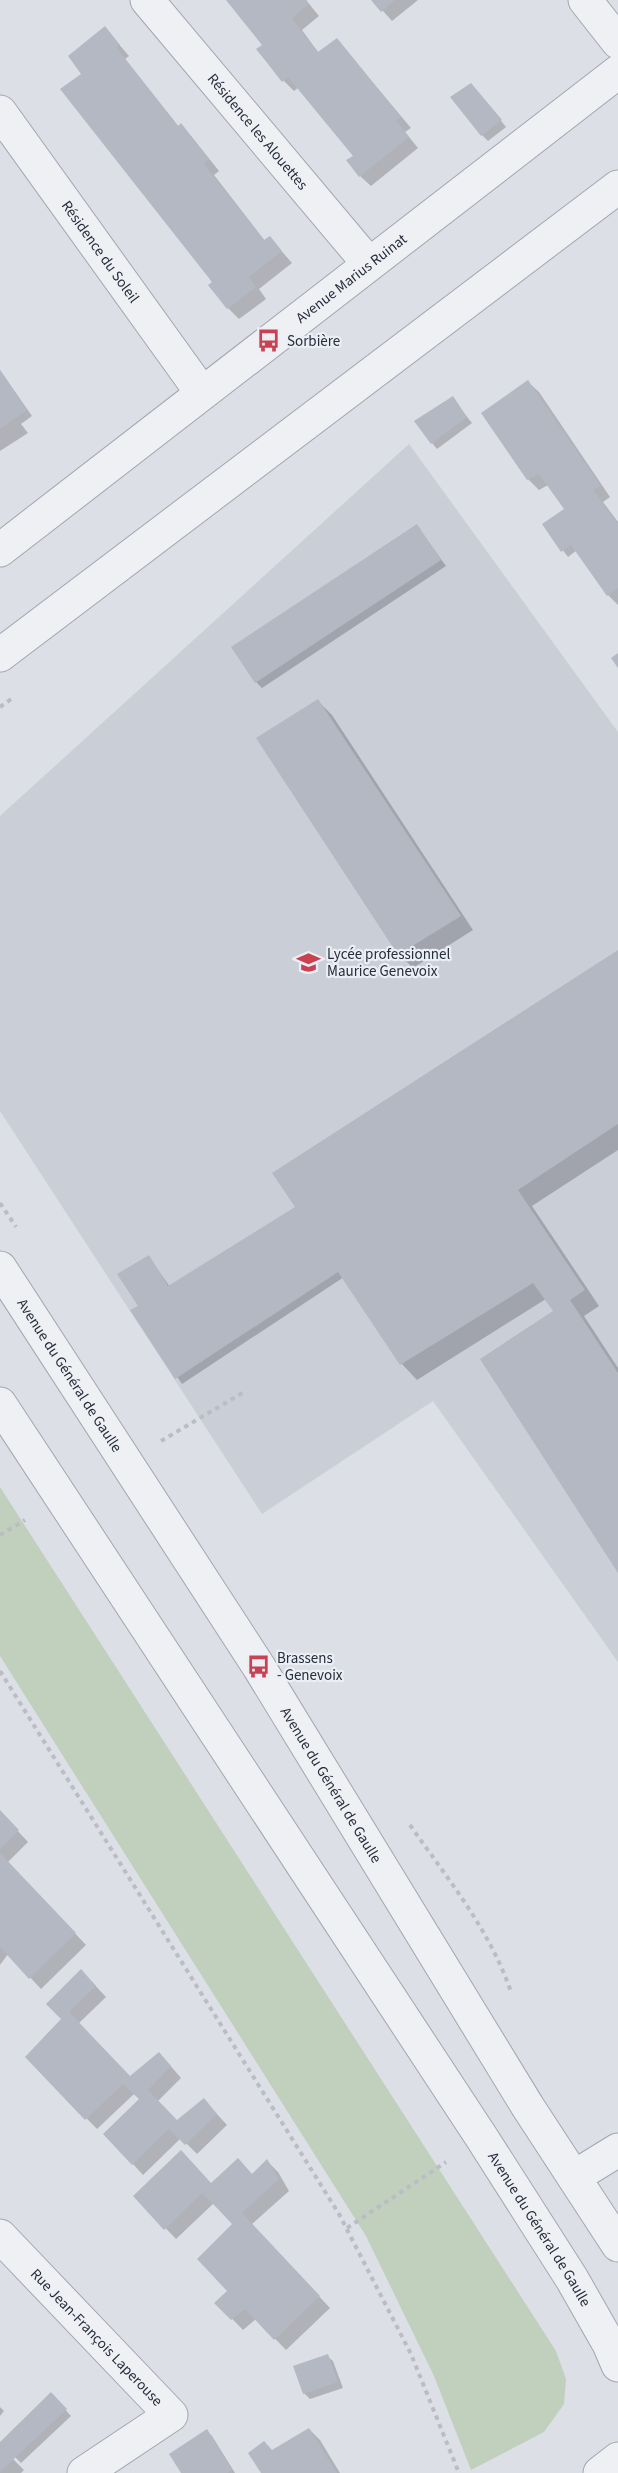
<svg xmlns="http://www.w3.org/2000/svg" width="618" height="2473" font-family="'Source Sans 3',sans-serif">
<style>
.built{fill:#caced7}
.green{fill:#c1cfbd}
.shadow{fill:#0003}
.building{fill:#b3b8c2}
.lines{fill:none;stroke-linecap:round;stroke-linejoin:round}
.minor-casing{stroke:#a2a6af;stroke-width:35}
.path{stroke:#babdc4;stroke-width:4;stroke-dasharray:4.5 4.5;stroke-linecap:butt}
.minor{stroke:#eef0f4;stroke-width:33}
.labels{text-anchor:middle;stroke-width:4.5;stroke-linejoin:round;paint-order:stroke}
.street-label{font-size:15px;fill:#262d3b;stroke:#ebeef4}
.poi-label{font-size:15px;fill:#262d3b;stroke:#ebeef4;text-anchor:start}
</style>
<rect width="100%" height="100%" fill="#dcdfe6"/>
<path class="built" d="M409 444 618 732V1662L433 1401 262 1514 0 1111V816Z"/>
<path class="green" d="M0 1487 556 2351 566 2379 564 2404 544 2432 471 2470 434 2376 366 2236 0 1656Z"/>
<path class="shadow" d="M228 0H306L319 16 302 30 315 48 319 53 337 40 411 128 405 132 418 148 371 186 360 176 355 157 299 87 294 91 284 81 264 46Z
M373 0H418L392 21Z
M105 28 129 56 125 59 179 127 181 125 191 136 219 171 214 175 265 241 270 238 292 263 259 289 266 299 239 319 228 308 83 74Z
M476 90 506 127 488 141 482 135Z
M0 370 32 416 21 424 28 433 0 451Z
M528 382 539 392 610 497 603 502 618 522V605L608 595 577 550 568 557 544 525 566 510 548 485 539 490 528 479Z
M452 398 472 423 437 449 432 443Z
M417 526 446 566 262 688 256 682Z
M318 701 332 715 473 930 413 968 399 954Z
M618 952V1150L532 1206 599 1306 584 1316 618 1368V1570L555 1312 546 1299 417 1380 402 1364 344 1277 182 1384 132 1311 140 1306 149 1257 170 1287 297 1207Z
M0 1812 28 1842 8 1862 86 1945 41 1989 8 1954 0 1965Z
M92 1982 106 1997 78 2024 131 2078 169 2064 181 2078 157 2102 178 2122 204 2100 227 2125 197 2154 181 2138 143 2175 133 2164 141 2100 134 2094 97 2129 27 2057 63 2019Z
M267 2161 278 2172 289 2191 252 2224 330 2308 286 2350 256 2319 243 2330 217 2303 230 2291 234 2224 214 2203 176 2239 135 2196 253 2176Z
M327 2356 333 2361 343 2388 310 2399 304 2393Z
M51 2394 71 2416 21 2463 15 2457H11L24 2470 21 2473H0V2444Z
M0 2407 4 2411 0 2416Z
M309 2429 320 2440 340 2473H263L272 2451Z
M207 2431 212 2436 235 2473H183Z"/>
<path class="building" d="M226 0H306L309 4 292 18 305 36 318 52 337 38 401 117 396 120 409 137 359 177 346 160 353 156 288 77 282 82 268 64 256 49 262 45Z
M371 0H395L381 12Z
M105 26 120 45 116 47 178 126 181 123 209 159 204 164 264 240 270 236 282 251 249 277 256 287 227 309 208 285 212 282 60 89 81 74 68 56Z
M471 83 502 120 481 136 450 97Z
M0 370 27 410 0 429Z
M528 380 601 486 593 490 618 524V588L607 596 571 545 561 552 542 524 564 509 539 474 527 480 481 413Z
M453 396 467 417 431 444 414 421Z
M417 524 441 560 255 683 231 647Z
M618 653V668L611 658Z
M318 699 461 916 398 955 256 738Z
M618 950V1124L518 1190 585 1290 570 1300 618 1373V1573L480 1359 553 1311 533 1283 400 1365 338 1272 175 1379 130 1310 138 1306 117 1274 149 1255 168 1286 295 1207 272 1173Z
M0 1810 19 1830 0 1849Z
M0 1853 76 1933 29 1979 0 1947Z
M81 1969 96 1986 69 2012 130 2076 159 2052 171 2066 148 2090 177 2120 204 2098 217 2114 185 2145 169 2129 132 2165 103 2134 139 2099 123 2084 85 2120 25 2057 61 2019 46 2004Z
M181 2150 211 2183 238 2158 252 2174 267 2159 279 2179 242 2213 320 2296 274 2340 245 2309 231 2320 214 2303 227 2291 197 2259 232 2224 217 2208 202 2193 164 2230 133 2196Z
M328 2354 338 2382 303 2394 293 2366Z
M51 2392 67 2409 0 2472V2442Z
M309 2428 337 2473H261L248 2453 264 2441 272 2450Z
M207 2429 232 2470 227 2473H181L169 2454Z"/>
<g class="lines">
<defs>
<g id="minor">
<path id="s1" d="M147 0 369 264"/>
<path d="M585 0 618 42"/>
<path id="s2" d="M0 112 202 393"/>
<path id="s3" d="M0 550 618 72"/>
<path d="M0 655 618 187"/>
<path id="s4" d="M0 1268 259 1667 528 2107 618 2245"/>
<path id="s5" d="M0 1404 482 2138 572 2279 609 2344 618 2365"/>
<path d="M574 2177 618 2150"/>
<path id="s6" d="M0 2236 171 2415 84 2473"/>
<path d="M600 2473 618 2459"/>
</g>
</defs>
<use href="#minor" class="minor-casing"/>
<path class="path" d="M0 707 14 697
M0 1203 16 1227
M161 1441 244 1392
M0 1535 25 1520
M0 1671 339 2214 411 2354 459 2473
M410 1825C447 1878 490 1930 511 1992
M347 2228 446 2162"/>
<use href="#minor" class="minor"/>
</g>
<defs>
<symbol id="bus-bare" viewBox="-9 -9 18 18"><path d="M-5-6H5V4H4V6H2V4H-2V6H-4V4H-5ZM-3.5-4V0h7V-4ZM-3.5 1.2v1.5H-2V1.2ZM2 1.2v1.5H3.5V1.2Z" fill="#c94251" stroke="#ebeef4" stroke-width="2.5" paint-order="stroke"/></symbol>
<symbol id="school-bare" viewBox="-9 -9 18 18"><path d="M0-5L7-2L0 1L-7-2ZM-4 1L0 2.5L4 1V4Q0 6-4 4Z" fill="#c94251" stroke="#ebeef4" stroke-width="2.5" paint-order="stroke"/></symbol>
</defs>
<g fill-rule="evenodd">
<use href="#bus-bare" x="252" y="324" width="33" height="33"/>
<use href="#school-bare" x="292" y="946" width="33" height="33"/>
<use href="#bus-bare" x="242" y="1650" width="33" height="33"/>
</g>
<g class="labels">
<g class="street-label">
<text dy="5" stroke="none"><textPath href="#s1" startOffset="172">Résidence les Alouettes</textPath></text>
<text dy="5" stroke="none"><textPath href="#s2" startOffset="172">Résidence du Soleil</textPath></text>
<text dy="5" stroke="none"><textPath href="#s3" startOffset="444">Avenue Marius Ruinat</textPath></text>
<text dy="5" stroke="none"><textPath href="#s4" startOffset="128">Avenue du Général de Gaulle</textPath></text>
<text dy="5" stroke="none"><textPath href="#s4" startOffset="614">Avenue du Général de Gaulle</textPath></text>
<text dy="5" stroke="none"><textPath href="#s5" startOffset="986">Avenue du Général de Gaulle</textPath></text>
<text dy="5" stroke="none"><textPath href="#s6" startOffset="140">Rue Jean-François Laperouse</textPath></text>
</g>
<g class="poi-label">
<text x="287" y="346">Sorbière</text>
<text x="327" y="959">Lycée professionnel<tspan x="327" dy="17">Maurice Genevoix</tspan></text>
<text x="277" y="1663">Brassens<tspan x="277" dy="17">- Genevoix</tspan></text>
</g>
</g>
</svg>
